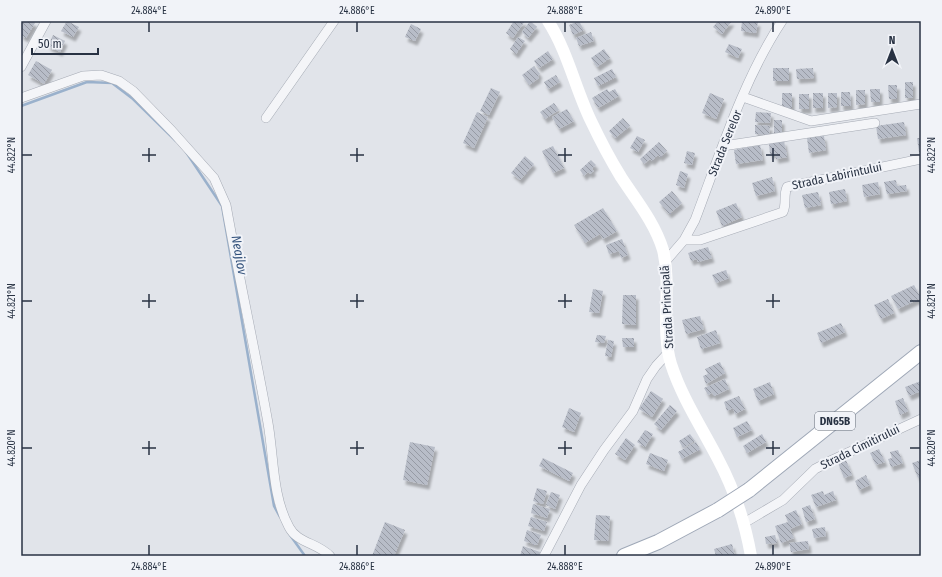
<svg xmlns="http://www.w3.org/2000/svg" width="942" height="577" font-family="'Fira Sans Condensed',sans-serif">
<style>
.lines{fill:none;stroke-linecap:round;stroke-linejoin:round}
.stream{stroke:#9ab1cc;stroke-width:2.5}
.building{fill:url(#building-back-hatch);filter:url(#shadow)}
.street-casing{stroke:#a6abb5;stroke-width:10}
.primary-casing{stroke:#9fa8b7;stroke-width:16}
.street{stroke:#f4f5f8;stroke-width:9}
.secondary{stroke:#fff;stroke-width:12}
.primary{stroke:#fff;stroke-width:14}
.primary-bridge-casing{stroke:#9fa8b7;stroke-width:16;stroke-linecap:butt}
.primary-bridge{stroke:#fff;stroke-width:14}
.ticks{fill:none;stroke:#283243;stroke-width:1.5}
.labels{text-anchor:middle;stroke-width:4;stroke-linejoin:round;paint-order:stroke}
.shield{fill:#f1f3f8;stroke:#646c79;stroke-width:1}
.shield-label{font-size:11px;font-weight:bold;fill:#283243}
.street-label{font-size:12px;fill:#283243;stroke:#f1f3f8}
.water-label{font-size:13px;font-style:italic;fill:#304f79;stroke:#f1f3f8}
.neatline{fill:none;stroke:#283243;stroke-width:1.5}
.ticks-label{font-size:10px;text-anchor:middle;fill:#283243}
</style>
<defs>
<pattern id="building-back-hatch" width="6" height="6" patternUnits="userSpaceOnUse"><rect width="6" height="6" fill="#b8bdc8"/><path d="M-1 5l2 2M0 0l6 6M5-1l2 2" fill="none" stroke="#969aa4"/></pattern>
<filter id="shadow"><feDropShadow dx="2.5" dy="4.5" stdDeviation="1" flood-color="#0004"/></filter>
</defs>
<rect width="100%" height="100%" fill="#e1e4ea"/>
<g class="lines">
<path class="stream" d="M21 106 87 82 112 83 133 99 176 141
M186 152 222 206 274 506 280 517
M290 535 305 556"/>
</g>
<path class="building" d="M21 21H31L35 23 26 38 21 35Z
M67 21 79 27 73 37 61 31Z
M514 21H525L513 38 506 33Z
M530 21 537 27 528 38 522 32Z
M579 21 584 30 573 35 569 25Z
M718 21H732L722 34 713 27Z
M742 21 758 22 756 33 741 31Z
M411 24 421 29 415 41 405 37Z
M591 32 594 41 579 46 576 38Z
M53 35 65 41 60 52 48 46Z
M518 37 525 41 516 54 510 49Z
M729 44 742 49 738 58 725 52Z
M604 49 610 58 597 67 591 58Z
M548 51 553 59 539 68 534 61Z
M36 61 52 70 44 84 28 75Z
M534 66 540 74 538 76 539 78 529 85 522 75Z
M773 68H789V81H773Z
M813 68 814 78 797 79 796 69Z
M612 69 616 77 598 86 594 78Z
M556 75 560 82 548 89 544 82Z
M905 82H913V98H905Z
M888 85H897V99H889Z
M491 88 500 92 489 115 480 111Z
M607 89 609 92 615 89 619 96 598 108 592 98Z
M870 89H880V102H871Z
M856 90H865V104L856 105Z
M841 92H850L851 106H841Z
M710 93 724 99 716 119 702 113Z
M782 93H792V108H782Z
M813 93H823V108H813Z
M828 93H837V107L828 108Z
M799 94H809V109H799Z
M554 103 559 110 545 119 540 112Z
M567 109 574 121 559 129 552 117Z
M477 112 488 117 474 148 463 143Z
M756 112 771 113 770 123 755 122Z
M623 118 630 126 615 138 609 131Z
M774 120H782V134H774Z
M904 122 906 135 878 139 876 126Z
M755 125 770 126 769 135 755 134Z
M637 136 645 140 638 152 630 148Z
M824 136 826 150 809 153 807 138Z
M917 138H921V152H919Z
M784 141 787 157 776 159 775 154H770L769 144Z
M659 142 667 151 660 157 658 155 652 161 650 159 644 164 640 159Z
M760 145 763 160 736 164 734 150Z
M553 146 564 168 553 173 542 151Z
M687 151 695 153 692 165 684 163Z
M525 156 534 164 520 180 511 173Z
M591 160 596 165 592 169 594 171 590 174 588 172 584 176 580 170Z
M680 171 688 174 684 188 676 185Z
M772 177 775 191 756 196 752 183Z
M896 180 897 186 906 185 907 191 887 194 884 182Z
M878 182 880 194 864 197 862 185Z
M845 189 847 201 831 204 829 192Z
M672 191 682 203 669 214 659 202Z
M818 192 821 205 805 208 802 195Z
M736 203 742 217 722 226 716 211Z
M603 208 617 231 603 239 600 234 585 243 574 225Z
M622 239 628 255 621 258 619 251 609 254 606 245Z
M708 247 712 258 698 262 697 259 691 261 688 253Z
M726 270 729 278 716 283 712 275Z
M914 285 921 298 898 309 891 296Z
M593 289 603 291 599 313 589 312Z
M623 295H636V325L622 324Z
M888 299 894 313 881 319 874 305Z
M700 316 704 329 686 334 682 320Z
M841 323 845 332 821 343 817 333Z
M716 330 720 343 701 349 697 337Z
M597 335 606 336 604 343 595 342Z
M622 338H634V347H623Z
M608 340 614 341 611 357 605 356Z
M720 362 725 373 706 384 703 376 708 374 705 369Z
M725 379 729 389 714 396 712 393 708 395 704 388Z
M921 381V391L909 396 905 387Z
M770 382 774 394 758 401 753 389Z
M651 391 663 399 652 417 639 409Z
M739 396 745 409 735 414 733 408 727 411 724 402Z
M903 398 908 411 900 415 895 401Z
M670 405 677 411 661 430 654 424Z
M569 408 581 413 574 432 562 427Z
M747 421 752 430 737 437 733 428Z
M645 430 653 434 645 447 637 442Z
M690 434 695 441 683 448 679 441Z
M762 434 766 442 747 453 743 446Z
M626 438 635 445 625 460 615 454Z
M410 442 435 447 427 485 403 480Z
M696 442 700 449 682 459 678 452Z
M879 449 885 462 876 465 870 453Z
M898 450 903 463 891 467 888 459 892 458 890 452Z
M650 453 668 460 664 471 646 464Z
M543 458 573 473 569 481 539 466Z
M846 460 852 475 844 478 838 463Z
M921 460V477L918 478 912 463Z
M866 475 870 485 859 490 855 481Z
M537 488 547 491 543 504 533 501Z
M823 491 824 495 833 491 836 500 816 507 811 495Z
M551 492 560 495 555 509 546 505Z
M533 504 550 509 547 518 531 513Z
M810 505 815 519 806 522 802 508Z
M796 510 802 524 790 529 794 538 781 543 775 526 788 522 785 515Z
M596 515 610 516 608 541 594 540Z
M531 517 547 522 544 531 528 526Z
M385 522 405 530 394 556H372Z
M825 527 826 536 814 538 812 529Z
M527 530 541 535 537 545 524 541Z
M775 535 777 543 766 544 765 537Z
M808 541 809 549 791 552 789 543Z
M732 544 735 556H716L714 549Z
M523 546 540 552 539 556H520Z"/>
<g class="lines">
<defs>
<path id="street" d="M21 67 46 21
M743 97 811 121 921 104
M21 98 83 76 101 75 119 81 133 91 172 131 214 178 226 205C239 278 255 350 268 423 274 457 272 496 289 527 297 543 318 543 330 556
M266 118 334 21
M723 146 875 123
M684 240H700L783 212C787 203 783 196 787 187L921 159
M665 262 684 240 695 220C720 154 743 80 782 21
M744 523 783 500 815 469 832 460 921 419
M544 556 581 485 604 450 633 411 647 379 656 366 668 353"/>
<path id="primary" d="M749 490 921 352
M624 556 658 542 718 510"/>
</defs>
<use href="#street" class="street-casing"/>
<use href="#primary" class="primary-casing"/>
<use href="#street" class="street"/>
<path class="secondary" d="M548 21C568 52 575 88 591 121 600 140 610 159 621 177 636 200 655 223 663 250 672 287 660 328 671 364 682 398 702 428 718 459 734 489 745 522 751 556"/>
<use href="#primary" class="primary"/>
<defs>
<path id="primary-bridge" d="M718 510 749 490"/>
</defs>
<use href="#primary-bridge" class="primary-bridge-casing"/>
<use href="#primary-bridge" class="primary-bridge"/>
</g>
<path class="ticks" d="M149 22V32M357 22V32M565 22V32M773 22V32M149 148V162M357 148V162M565 148V162M773 148V162M22 155H32M142 155H156M350 155H364M558 155H572M766 155H780M910 155H920M149 294V308M357 294V308M565 294V308M773 294V308M22 301H32M142 301H156M350 301H364M558 301H572M766 301H780M910 301H920M149 441V455M357 441V455M565 441V455M773 441V455M22 448H32M142 448H156M350 448H364M558 448H572M766 448H780M910 448H920M149 545V555M357 545V555M565 545V555M773 545V555"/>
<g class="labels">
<rect class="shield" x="815" y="412" width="40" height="18" rx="3"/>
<g class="shield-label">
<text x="835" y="425">DN65B</text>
</g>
<g class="street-label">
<text transform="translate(725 143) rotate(-68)" y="4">Strada Serelor</text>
<text transform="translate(837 176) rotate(-12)" y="4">Strada Labirintului</text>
<text transform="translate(667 307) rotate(-93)" y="4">Strada Principală</text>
<text transform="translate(860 447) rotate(-26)" y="4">Strada Cimitirului</text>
</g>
<g class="water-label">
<text transform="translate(240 255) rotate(80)" y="5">Neajlov</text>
</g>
</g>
<rect width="942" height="577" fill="none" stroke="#f1f3f8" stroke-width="44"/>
<g transform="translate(892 50)" stroke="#f1f3f8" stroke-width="3" paint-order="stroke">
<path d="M0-3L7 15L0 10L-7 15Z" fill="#283243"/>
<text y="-6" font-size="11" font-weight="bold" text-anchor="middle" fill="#283243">N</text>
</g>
<path d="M32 48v6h66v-6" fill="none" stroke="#283243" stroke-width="2"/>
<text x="38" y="48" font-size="12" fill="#283243" stroke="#f1f3f8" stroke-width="3" paint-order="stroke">50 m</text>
<rect x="22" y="22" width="898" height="533" class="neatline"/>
<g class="ticks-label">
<text x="149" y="14">24.884°E</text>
<text x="357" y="14">24.886°E</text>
<text x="565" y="14">24.888°E</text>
<text x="773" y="14">24.890°E</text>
<text transform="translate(11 155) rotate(-90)" y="4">44.822°N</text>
<text transform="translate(931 155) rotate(-90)" y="4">44.822°N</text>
<text transform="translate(11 301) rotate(-90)" y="4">44.821°N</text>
<text transform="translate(931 301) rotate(-90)" y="4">44.821°N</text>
<text transform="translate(11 448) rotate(-90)" y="4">44.820°N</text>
<text transform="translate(931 448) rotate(-90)" y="4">44.820°N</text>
<text x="149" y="570">24.884°E</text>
<text x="357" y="570">24.886°E</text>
<text x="565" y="570">24.888°E</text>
<text x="773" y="570">24.890°E</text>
</g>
</svg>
